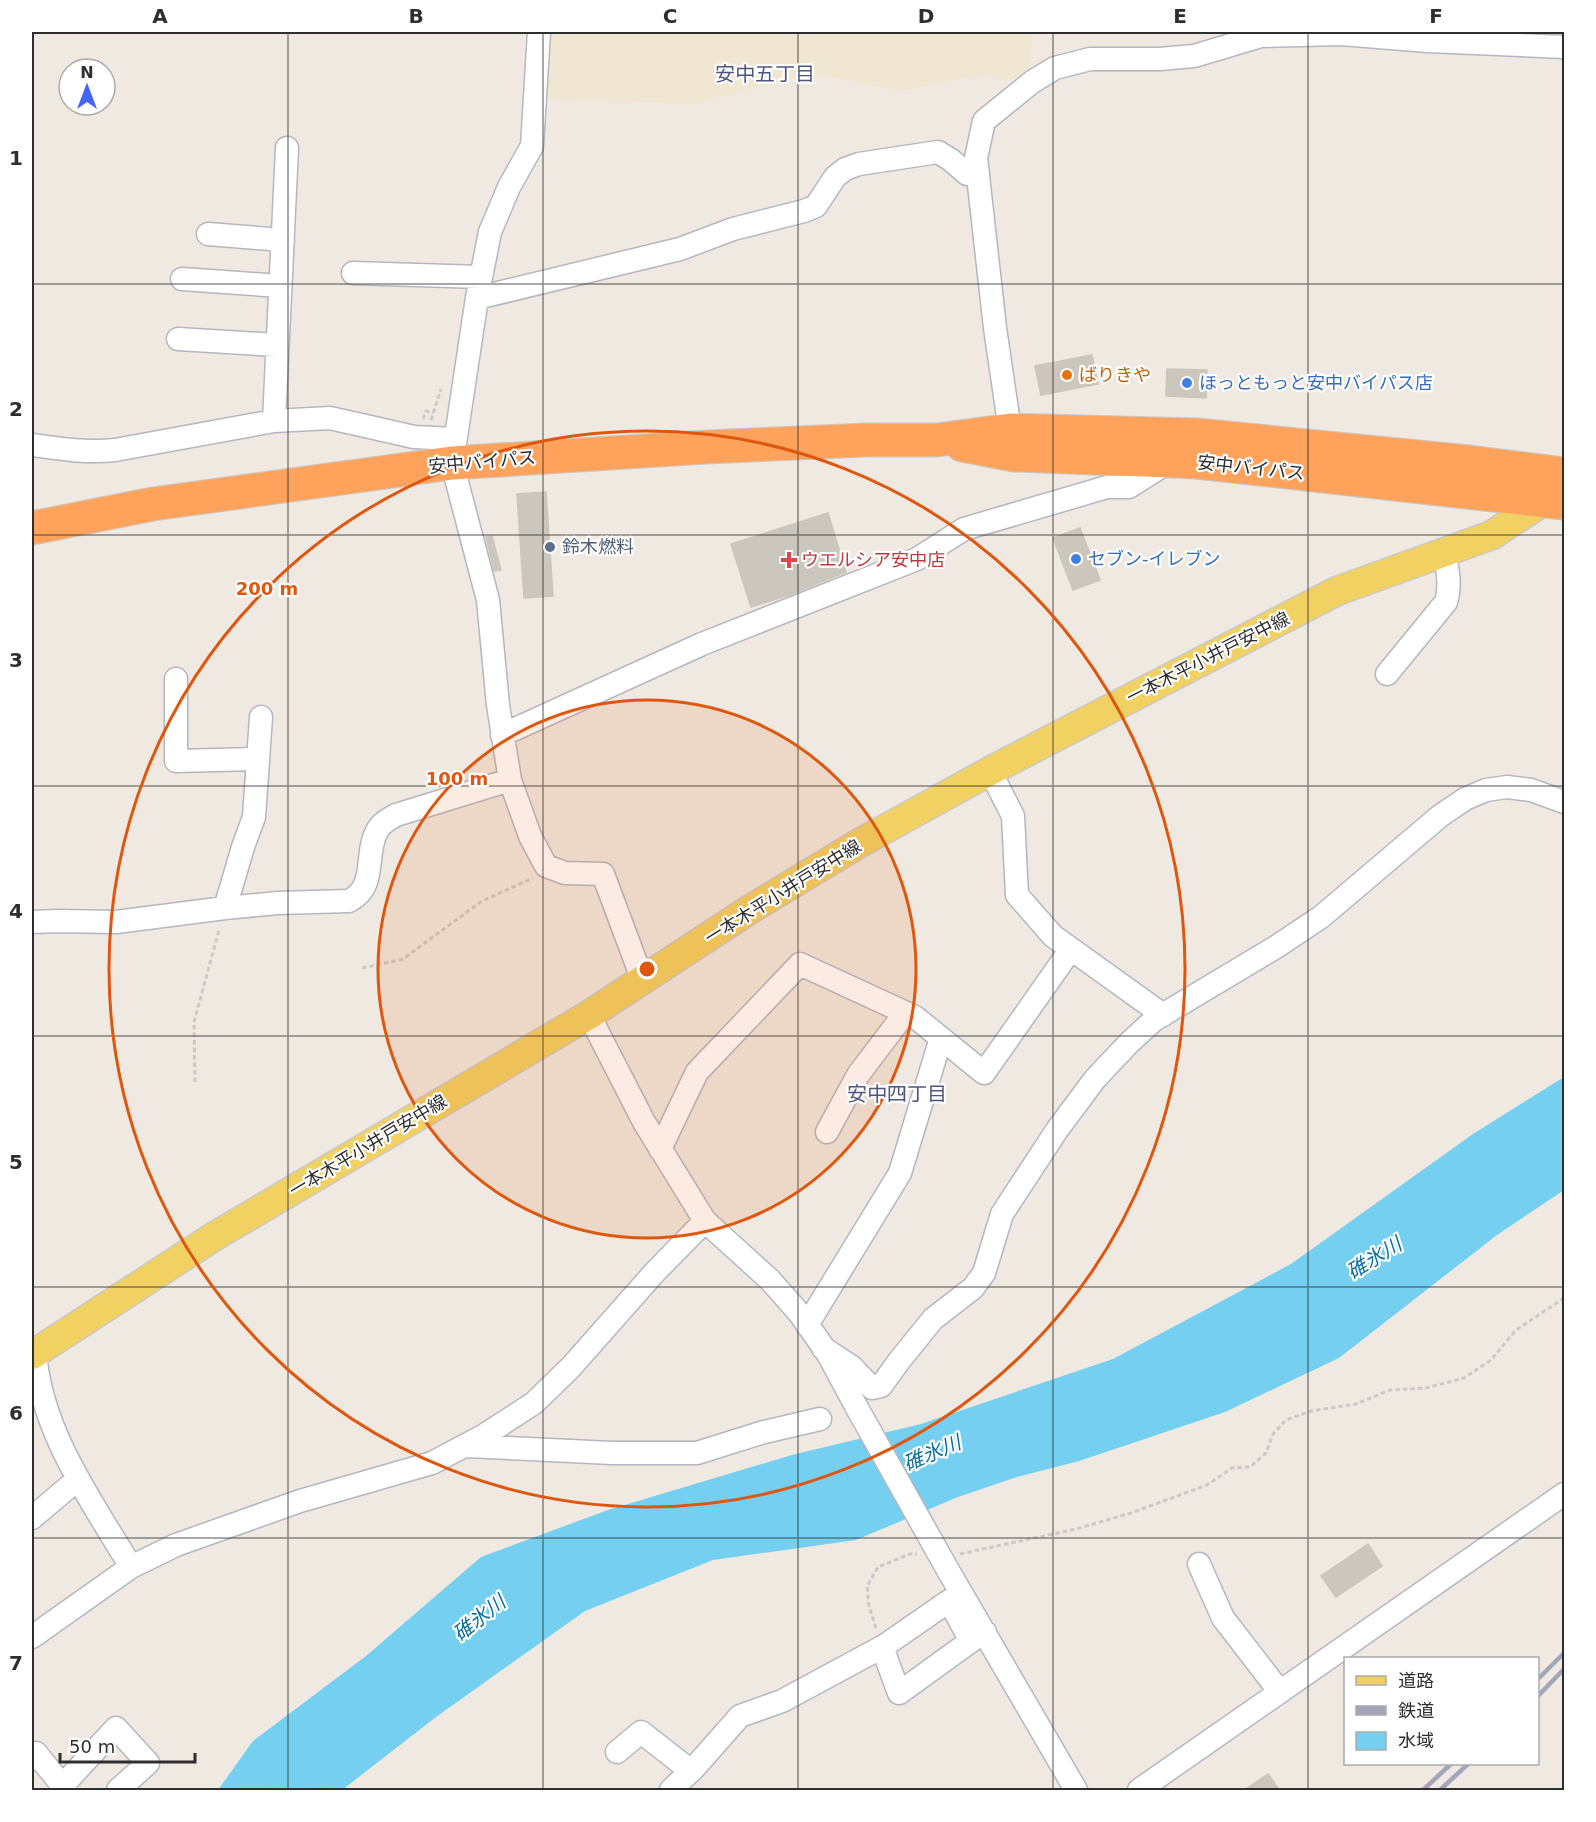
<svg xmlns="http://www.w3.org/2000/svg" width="1596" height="1822" font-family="'DejaVu Sans','Noto Sans JP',sans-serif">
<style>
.education{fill:#f0e6d1}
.water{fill:#75cff0}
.building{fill:#cbc7bf;stroke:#cbc5ba;stroke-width:1.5}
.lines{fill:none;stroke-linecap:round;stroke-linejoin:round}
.minor-casing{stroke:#b4b7c1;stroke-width:25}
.major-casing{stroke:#c9c9c9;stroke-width:31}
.highway-casing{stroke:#c9c9c9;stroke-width:35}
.path{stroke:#c9c9c9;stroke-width:3;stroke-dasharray:4.5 3;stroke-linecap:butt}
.minor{stroke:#fff;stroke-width:22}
.major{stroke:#f2d163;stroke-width:28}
.highway{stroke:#ffa35c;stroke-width:33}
.rail{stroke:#a3a6b8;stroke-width:4.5}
.minor-bridge-casing{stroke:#b4b7c1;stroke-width:25;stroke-linecap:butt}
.minor-bridge{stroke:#fff;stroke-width:22}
.grid{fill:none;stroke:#2e2e2e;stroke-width:1.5;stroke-opacity:0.55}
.ring{fill:none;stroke:#df570e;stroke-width:3}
.food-dot{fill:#e8710a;stroke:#fff;stroke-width:2}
.shop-dot{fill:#3f7fe0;stroke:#fff;stroke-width:2}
.service-dot{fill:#5c6f8a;stroke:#fff;stroke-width:2}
.health-dot{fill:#e0444e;stroke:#fff;stroke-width:2}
.labels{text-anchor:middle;stroke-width:4.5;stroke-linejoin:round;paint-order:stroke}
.food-label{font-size:18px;fill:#c56008;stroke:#fff;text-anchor:start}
.shop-label{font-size:18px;fill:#366cbe;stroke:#fff;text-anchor:start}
.street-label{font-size:18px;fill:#2e2e2e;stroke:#fff}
.service-label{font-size:18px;fill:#4e5e75;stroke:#fff;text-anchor:start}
.health-label{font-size:18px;fill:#be3a42;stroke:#fff;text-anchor:start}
.neighbourhood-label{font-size:20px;fill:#4d5680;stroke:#fff}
.water-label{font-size:20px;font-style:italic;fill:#0d6fa3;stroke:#fff}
.centre{fill:#df570e;stroke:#fff;stroke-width:3}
.ring-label{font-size:18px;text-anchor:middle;font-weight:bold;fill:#df570e;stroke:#fff;stroke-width:4.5;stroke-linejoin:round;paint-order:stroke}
.neatline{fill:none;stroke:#2e2e2e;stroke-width:2}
.grid-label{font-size:20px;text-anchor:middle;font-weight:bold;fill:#2e2e2e}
</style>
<rect width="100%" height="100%" fill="#efe9e1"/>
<path class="education" d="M543 32H1032L1030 67 1009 81 986 75 899 91 810 74 690 104 540 99Z"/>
<path class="water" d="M1564 1077V1190L1497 1235 1339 1358 1225 1412 1079 1461 1017 1477 958 1497 856 1540 713 1560 585 1611 436 1717 342 1790H218L253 1741 366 1656 481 1557 608 1510 792 1455 921 1424 1113 1359 1291 1264 1473 1134Z"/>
<path class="building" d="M1092 355 1098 384 1041 395 1035 366Z
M1167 369 1207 370 1206 398 1166 396Z
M546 492 553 596 524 598 517 494Z
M828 513 846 572 789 595 751 607 731 544Z
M1080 528 1100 580 1073 590 1053 538Z
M492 536 501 570 494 571 486 537Z
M1368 1544 1382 1566 1336 1597 1321 1576Z
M1268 1774 1280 1791H1243Z"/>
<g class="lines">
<defs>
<path id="minor" d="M539 32 532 146 509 187 490 232 477 298 452 463 488 600 498 705 510 780 530 836 546 866 565 873 603 874 643 981
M208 234 283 240
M353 273 481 277
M182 279 280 286
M477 298 680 249 733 229 804 211 816 206 835 177 845 169 859 164 938 152 951 160 967 174H978
M178 339 277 345
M274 421 287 148
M1012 444 995 328 976 158 984 121 1032 82 1055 68 1090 59H1160L1194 56 1261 36 1341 34 1428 41 1564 47
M32 445C60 449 87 453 115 450L274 421 330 418 414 437 455 439
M1387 674 1446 602C1451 586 1448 569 1444 553
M176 679V761L258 759
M502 735 702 644 917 559 964 529 1107 487H1129L1170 461
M990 771 1013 816 1017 895 1053 936 1163 1015
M225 908 243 847 254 817 261 717
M32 922 59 921 116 922 225 908 278 903 349 901C378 886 364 854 377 831 381 823 389 819 396 815L510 780
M589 1015 644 1122 705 1221 770 1280 800 1314 828 1354 857 1408
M827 1132 858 1075 905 1013
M660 1149 697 1072 800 964 915 1017 984 1073 1071 949
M807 1325 900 1173 941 1038
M823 1348 852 1367 872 1388 881 1386 899 1361 933 1319 973 1288 984 1273 1002 1214 1057 1130 1095 1079 1129 1043 1154 1020 1276 947 1321 917 1440 816 1465 799 1486 790 1507 787 1531 790 1564 802
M35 1352C41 1432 91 1500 131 1567
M467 1446 612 1453H697L764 1432 820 1419
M32 1518 78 1479
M1199 1564 1223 1618 1280 1692
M949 1572 1076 1790
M32 1637 131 1567 176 1545 300 1501 432 1463 483 1436 534 1403 571 1367 655 1272 705 1221
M882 1647 899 1693 971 1641
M617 1752 641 1732 691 1771
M32 1759 36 1753 66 1790
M62 1786 116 1728 148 1763 118 1790
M671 1790 695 1767 740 1716 782 1701 884 1646 949 1601 971 1641 985 1632
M1139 1790 1564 1494"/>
<path id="major" d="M32 1355 215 1236 589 1015 749 910 858 844 990 771 1337 591 1492 535 1554 494"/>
<path id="highway" d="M962 445 1014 455 1196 462 1564 503
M32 528 153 504 452 463 707 447 866 440H937L1011 430 1197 435 1469 462 1564 474"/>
</defs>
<use href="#minor" class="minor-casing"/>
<use href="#major" class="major-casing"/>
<use href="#highway" class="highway-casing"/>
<path class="path" d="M423 419 426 411 433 413
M431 420 441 389
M362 968 403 959 482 901 533 878
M195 1082 194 1022 219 930
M960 1554 1076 1529 1131 1513 1207 1485 1232 1468 1250 1467 1266 1453 1273 1434 1286 1420 1311 1411 1356 1404 1390 1390 1426 1388 1464 1378 1491 1360 1516 1330 1564 1298
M876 1628 869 1606 867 1586 878 1567 910 1554H917"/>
<use href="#minor" class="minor"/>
<use href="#major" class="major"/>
<use href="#highway" class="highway"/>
<path class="rail" d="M1538 1679 1564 1653
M1538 1696 1564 1669
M1423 1790 1451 1764
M1440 1790 1468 1764"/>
<defs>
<path id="minor-bridge" d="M857 1408 949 1572"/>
</defs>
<use href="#minor-bridge" class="minor-bridge-casing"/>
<use href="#minor-bridge" class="minor-bridge"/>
</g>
<path class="grid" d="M288 32V1790M543 32V1790M798 32V1790M1053 32V1790M1308 32V1790M32 284H1564M32 535H1564M32 786H1564M32 1036H1564M32 1287H1564M32 1538H1564"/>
<circle cx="647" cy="969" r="269" fill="#df570e" fill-opacity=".12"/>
<g class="ring">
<circle cx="647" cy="969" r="269"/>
<circle cx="647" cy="969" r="538"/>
</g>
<circle class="food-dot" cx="1067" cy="375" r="6"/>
<g class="shop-dot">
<circle cx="1187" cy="383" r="6"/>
<circle cx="1076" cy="559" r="6"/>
</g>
<circle class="service-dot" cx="550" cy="547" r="6"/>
<path class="health-dot" d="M786 551h6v6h6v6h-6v6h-6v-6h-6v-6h6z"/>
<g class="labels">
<g class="food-label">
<text x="1079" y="381">ばりきや</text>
</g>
<g class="shop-label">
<text x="1199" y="389">ほっともっと安中バイパス店</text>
<text x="1088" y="565">セブン-イレブン</text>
</g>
<g class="street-label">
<text transform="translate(482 462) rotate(-5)" y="6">安中バイパス</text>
<text transform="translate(1251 468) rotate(6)" y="6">安中バイパス</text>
<text transform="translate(1208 658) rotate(-27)" y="6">一本木平小井戸安中線</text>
<text transform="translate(783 892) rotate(-32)" y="6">一本木平小井戸安中線</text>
<text transform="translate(368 1146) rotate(-31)" y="6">一本木平小井戸安中線</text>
</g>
<g class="service-label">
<text x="562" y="553">鈴木燃料</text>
</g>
<g class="health-label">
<text x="801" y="566">ウエルシア安中店</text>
</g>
<g class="neighbourhood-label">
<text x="765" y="81">安中五丁目</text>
<text x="897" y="1101">安中四丁目</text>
</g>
<g class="water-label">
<text transform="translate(1374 1258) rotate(-32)" y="7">碓氷川</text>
<text transform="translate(932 1453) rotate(-23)" y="7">碓氷川</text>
<text transform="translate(479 1618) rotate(-38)" y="7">碓氷川</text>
</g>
</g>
<circle cx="647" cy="969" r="9" class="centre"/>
<g class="ring-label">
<text x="267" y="595">200 m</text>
<text x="457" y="785">100 m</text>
</g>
<rect width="1596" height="1822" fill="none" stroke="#ffffff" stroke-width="66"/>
<rect x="1344" y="1657" width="195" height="108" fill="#ffffff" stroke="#ababab" stroke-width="1.5"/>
<rect x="1356" y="1676" width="30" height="9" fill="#f2d163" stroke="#ababab" stroke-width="1.5"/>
<text x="1398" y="1687" font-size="18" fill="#2e2e2e">道路</text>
<rect x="1356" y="1706" width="30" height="9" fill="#a3a6b8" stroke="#ababab" stroke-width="1.5"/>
<text x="1398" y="1717" font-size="18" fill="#2e2e2e">鉄道</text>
<rect x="1356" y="1732" width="30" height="18" fill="#75cff0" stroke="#ababab" stroke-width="1.5"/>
<text x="1398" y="1747" font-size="18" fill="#2e2e2e">水域</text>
<g transform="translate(87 87)"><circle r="28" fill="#ffffff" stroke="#ababab" stroke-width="1.5"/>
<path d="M0-4.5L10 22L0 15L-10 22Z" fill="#4264fb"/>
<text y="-9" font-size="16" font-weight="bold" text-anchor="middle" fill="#2e2e2e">N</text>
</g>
<path d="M60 1753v9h135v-9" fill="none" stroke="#2e2e2e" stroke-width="3"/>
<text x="69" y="1753" font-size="18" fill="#2e2e2e" stroke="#ffffff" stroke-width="4.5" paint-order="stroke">50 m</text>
<rect x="33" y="33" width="1530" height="1756" class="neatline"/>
<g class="grid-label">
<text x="160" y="23">A</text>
<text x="416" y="23">B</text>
<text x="670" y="23">C</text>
<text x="926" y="23">D</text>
<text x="1180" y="23">E</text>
<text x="1436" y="23">F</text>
<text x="16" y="165">1</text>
<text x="16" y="416">2</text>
<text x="16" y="667">3</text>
<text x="16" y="918">4</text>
<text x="16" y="1169">5</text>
<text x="16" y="1420">6</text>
<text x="16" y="1670">7</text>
</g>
</svg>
